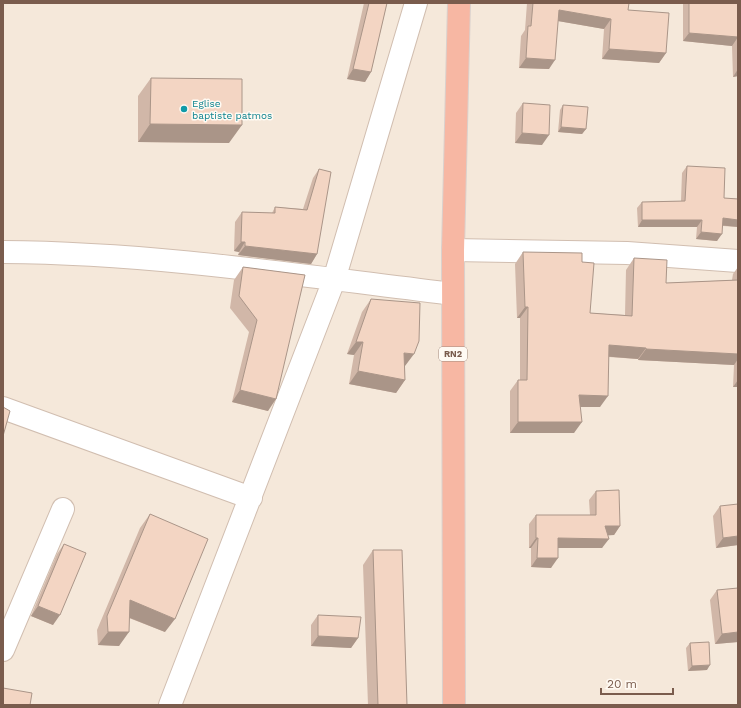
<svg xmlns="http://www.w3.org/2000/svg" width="741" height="708" font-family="'Work Sans',sans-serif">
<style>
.residential{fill:#f5e8da}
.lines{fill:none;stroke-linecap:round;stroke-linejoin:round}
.minor-casing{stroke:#d1beb0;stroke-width:24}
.highway-casing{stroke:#dad1cd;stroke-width:24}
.minor{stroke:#fff;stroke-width:22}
.highway{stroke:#f7b7a3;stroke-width:22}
.wall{fill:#d1b7a8}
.shaded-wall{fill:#aa9588}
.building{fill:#f3d5c3;stroke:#aa9588}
.culture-dot{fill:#0f9aa8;stroke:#fffaf3;stroke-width:1.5}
.labels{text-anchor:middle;stroke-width:3;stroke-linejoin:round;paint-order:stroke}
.shield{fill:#fffaf3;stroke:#a28b7f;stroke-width:1}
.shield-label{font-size:9px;font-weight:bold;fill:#7a5c4d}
.culture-label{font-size:10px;fill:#0d838f;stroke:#fffaf3;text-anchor:start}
</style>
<rect width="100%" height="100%" fill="#fdf6ec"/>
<path class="residential" d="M3 3H738V705H3Z"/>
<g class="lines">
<defs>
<path id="minor" d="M453 250 627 253 738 261
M3 252C154 253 304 276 453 294
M3 408 251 498
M3 650 63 509
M170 705 334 280 416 3"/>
<path id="highway" d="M454 705 453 250 459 3"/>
</defs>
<use href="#minor" class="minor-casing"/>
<use href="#highway" class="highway-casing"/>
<use href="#minor" class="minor"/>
<use href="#highway" class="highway"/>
</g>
<path class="wall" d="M364 3H387L371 72 365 82 347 79Z
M527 3H629L628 10 666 53 659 63 602 59 604 29 558 21 549 69 519 68 521 36 525 30Z
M683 3H738V76L733 77 732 46 683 41Z
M151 78 229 143 138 142V96Z
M523 103 542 145 515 143 516 113Z
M563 105 586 129 582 134 558 132 560 110Z
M738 120V149H737Z
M687 166 724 198 738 199V227L723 226 717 241 696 239 697 227H638L637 208 642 202 681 201 682 173Z
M319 169 317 254 311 264 238 255 239 252 234 251 235 222 242 212 272 213 275 207 303 209 313 178Z
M523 252 582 262 590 313 625 315 626 270 634 258 666 283 732 280 733 274 738 267V387H733L734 365 638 360V359L609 357 600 407H580L574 433H510V391L518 380H520V318H517L515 264Z
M243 267 305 275 268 411 232 402 249 332 230 308 234 280Z
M371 299 405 366V380L396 393 349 384 354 355 347 354 362 312Z
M596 491 620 526 614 535H608L602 548H558L551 568 531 567V548H529V524L536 515H590L589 500Z
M720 506 738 545 716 548 713 516Z
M150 514 165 632 129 618 119 646 98 645 97 630 140 528Z
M64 544 53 625 31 616 57 554Z
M373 550 407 705H368L363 565Z
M717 590 738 642 715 644 710 600Z
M318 615 358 638 351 648 311 646V625Z
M690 643 707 670 688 671 686 648Z"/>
<path class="shaded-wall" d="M559 10 611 19 604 29 552 20Z
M689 33 738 37 732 46 683 41Z
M609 49 666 53 659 63 602 59Z
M526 58 555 60 549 69 519 68Z
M353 69 371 72 365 82 347 79Z
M738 69V76L733 77Z
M150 124 242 125 229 143 138 142Z
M561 127 586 129 582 134 558 132Z
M522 133 549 135 542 145 515 143Z
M723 218 738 220V227L718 225Z
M642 220H702L697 227H638Z
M701 232 722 234 717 241 696 239Z
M241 242H245L239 252 234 251Z
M245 246 317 254 311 264 238 255Z
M525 307H528L520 318H517Z
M356 342H363L354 355 347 354Z
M609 345 646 348 638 359 601 356Z
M646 349 738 354V359L734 365 638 360Z
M404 353 414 354 405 366 395 365Z
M358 371 405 380 396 393 349 384Z
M738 380V387H733Z
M240 390 276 399 268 411 232 402Z
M579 395 608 396 600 407H571Z
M518 422H582L574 433H510Z
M605 526H620L614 535 599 536Z
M738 536V545L716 548 723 538Z
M536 538H538L531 548H529Z
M558 538 609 539 602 548H552Z
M537 558H558L551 568 531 567Z
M130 600 175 619 165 632 120 614Z
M38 606 60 615 53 625 31 616Z
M108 632H129L119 646 98 645Z
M738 632V642L715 644 722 634Z
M318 636 358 638 351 648 311 646Z
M710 665 707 670 688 671 692 666Z"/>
<path class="building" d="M369 3H387L371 72 353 69Z
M533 3H629L628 10 669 13 666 53 609 49 611 19 559 10 555 60 526 58 528 26H531Z
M689 3H738V55V37L689 33Z
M151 78 242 79V125L150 124Z
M523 103 550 105 549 135 522 133Z
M563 105 588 107 586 129 561 127Z
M687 166 725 168 724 198 738 199V220L723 218 722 234 701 232 702 220H642V202L685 201Z
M319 169 331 172 317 254 245 246V242H241L242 212 275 213V207L307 210Z
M523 252 582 253V262L594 263 590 313 632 316 634 258 667 260 666 283 738 280V354L646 349V348L609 345 608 396 579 395 582 422H518V380H527L528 307H525Z
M243 267 305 275 276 399 240 390 257 320 239 296Z
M371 299 420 303 419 341 414 354 404 353 405 380 358 371 363 342H356Z
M3 407 10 411 3 436Z
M619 490 620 526H605L609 539 558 538V558H537L538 538H536V515H596V491Z
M738 504V536L723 538 720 506Z
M150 514 208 539 175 619 130 600 129 632H108L107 616Z
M64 544 86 553 60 615 38 606Z
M373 550H402L407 705H378Z
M738 588V632L722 634 717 590Z
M318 615 361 617 358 638 318 636Z
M709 642 710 665 692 666 690 643Z
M3 688 32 693 30 705H3Z"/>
<circle class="culture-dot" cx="184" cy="109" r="4"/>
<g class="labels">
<rect class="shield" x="439" y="347" width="28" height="14" rx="3"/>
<g class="shield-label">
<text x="453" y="357">RN2</text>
</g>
<g class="culture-label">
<text x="192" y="107">Eglise<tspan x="192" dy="12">baptiste patmos</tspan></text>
</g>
</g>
<rect width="741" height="708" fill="none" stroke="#7a5c4d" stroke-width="8"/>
<path d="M601 688v6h72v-6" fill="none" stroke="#7a5c4d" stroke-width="2"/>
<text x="607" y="688" font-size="12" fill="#7a5c4d" stroke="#fffaf3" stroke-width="3" paint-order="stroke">20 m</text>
</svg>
